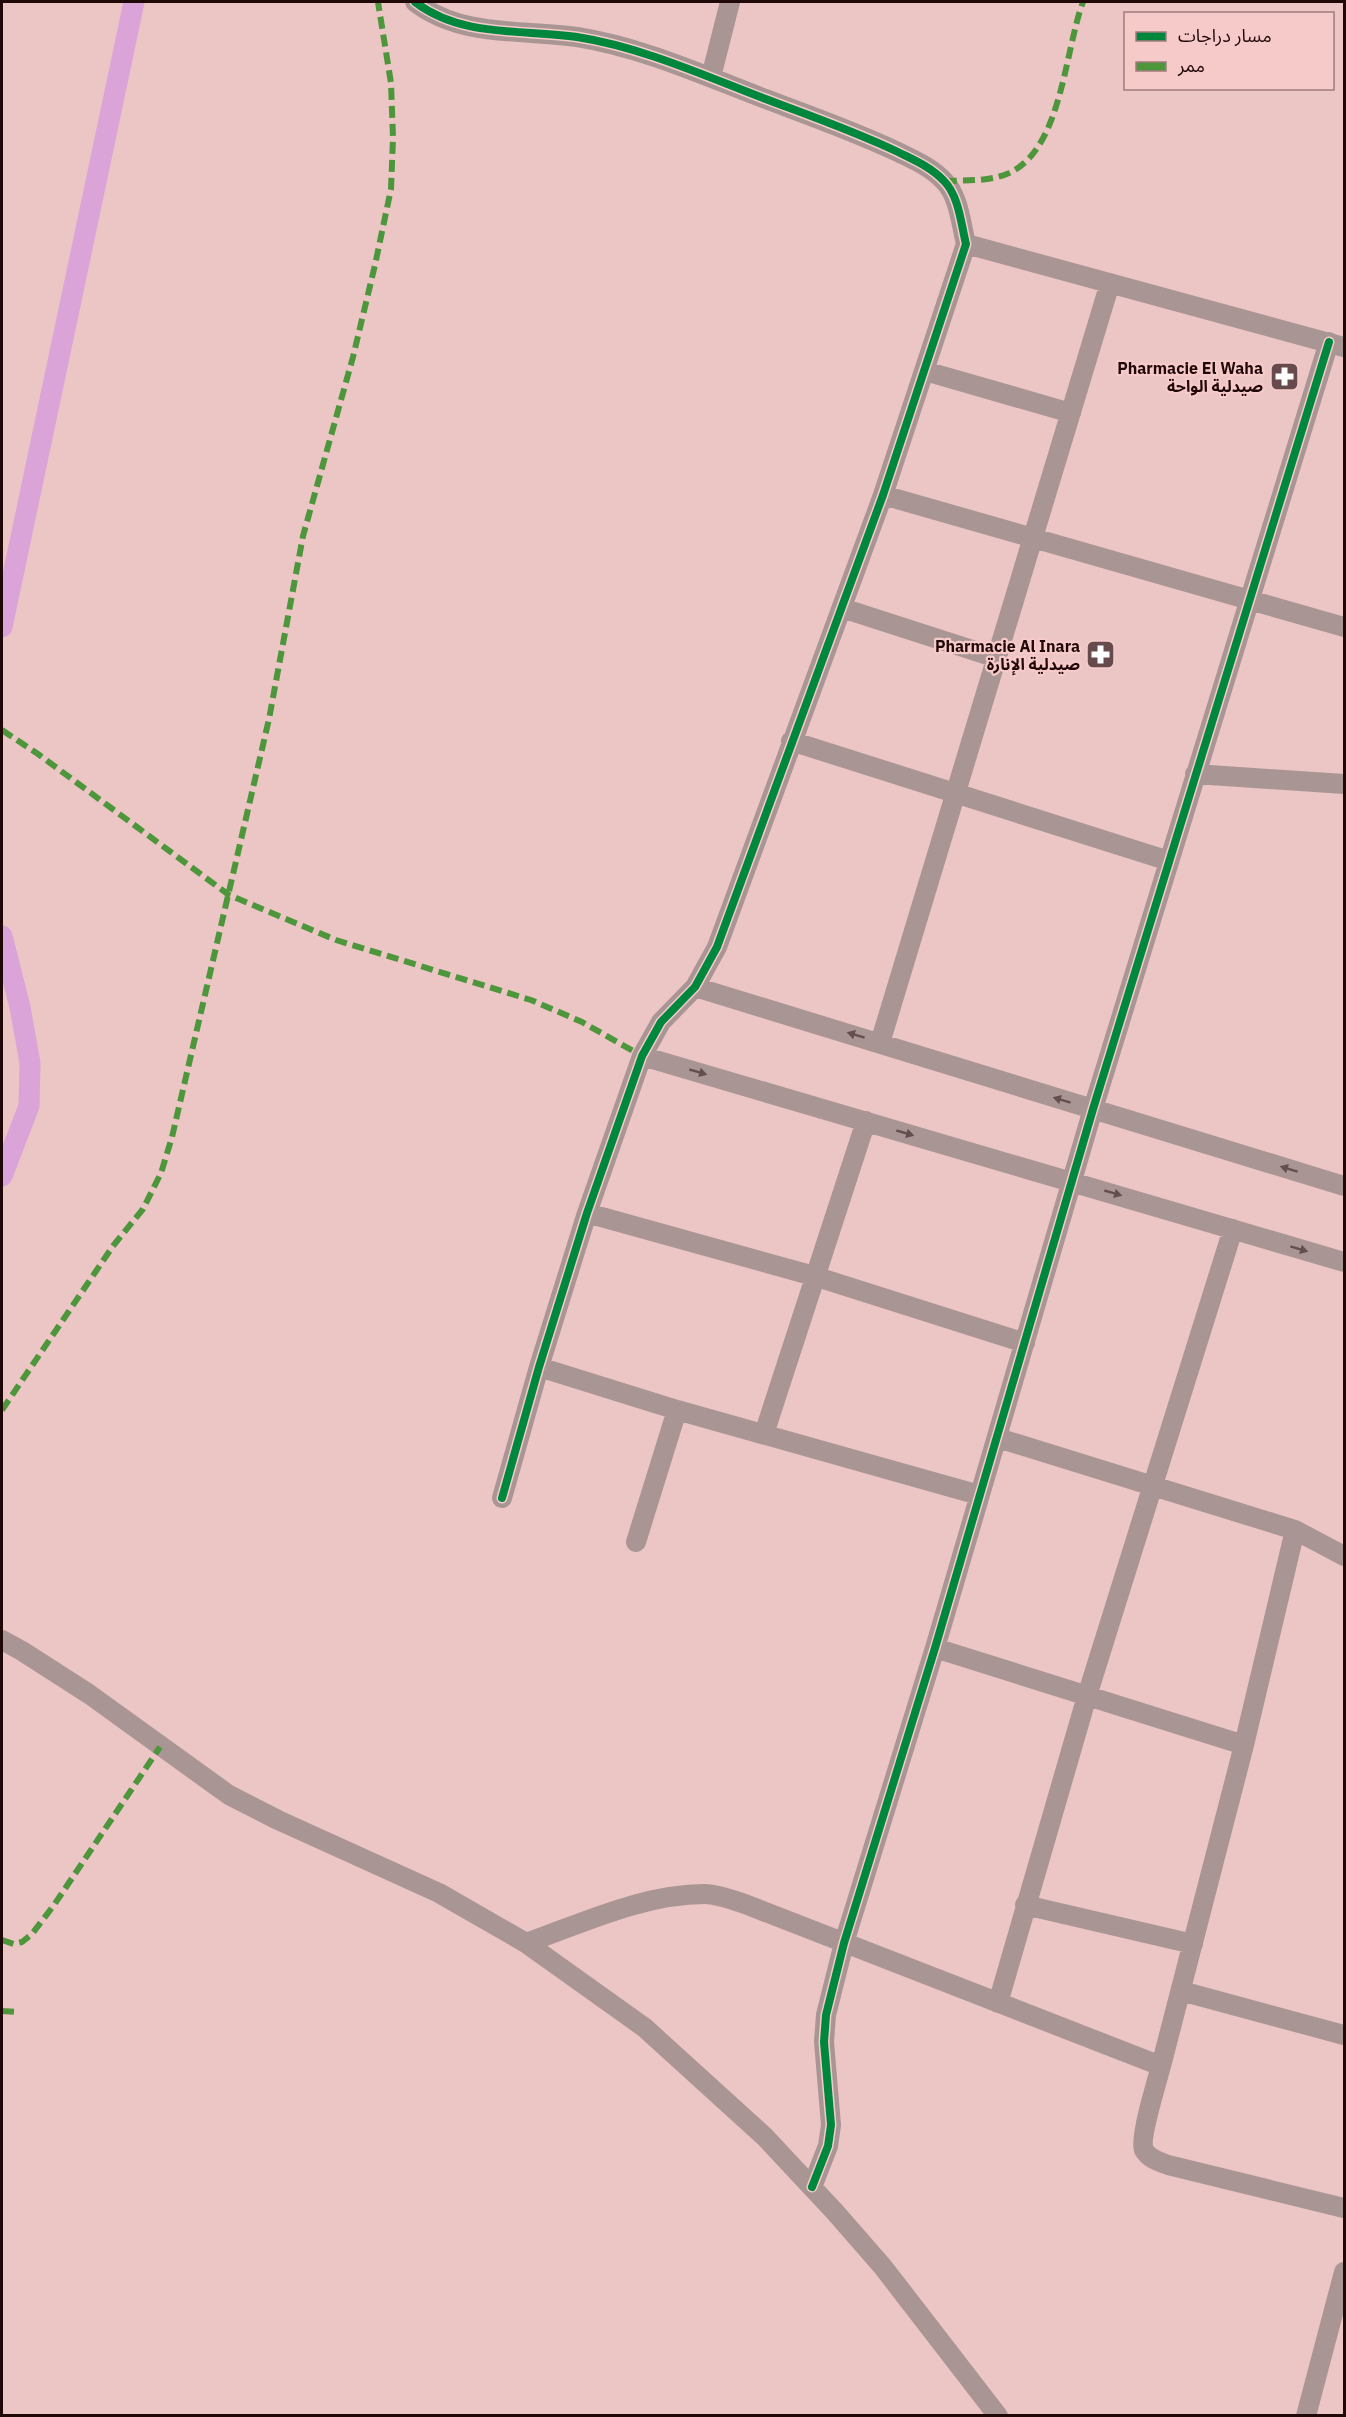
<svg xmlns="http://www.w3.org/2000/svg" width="1346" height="2417" font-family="'IBM Plex Sans','Noto Sans Arabic',sans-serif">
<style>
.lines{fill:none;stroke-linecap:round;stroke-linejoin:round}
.canal{stroke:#daa4d9;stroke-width:21}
.minor{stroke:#aa9595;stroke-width:20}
.quiet{stroke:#4d963b;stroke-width:6;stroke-dasharray:12 6;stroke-linecap:butt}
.cycleway-casing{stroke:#f7caca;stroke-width:11}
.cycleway{stroke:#00873e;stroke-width:8}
.oneway{fill:#654e4f}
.labels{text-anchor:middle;stroke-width:4.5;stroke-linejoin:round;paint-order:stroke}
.poi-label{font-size:16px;font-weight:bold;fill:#200809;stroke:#f7caca;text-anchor:end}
</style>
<rect width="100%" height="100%" fill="#ecc5c5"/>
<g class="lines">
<path class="canal" d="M2 627 134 2
M2 936 20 1007 30 1063 29 1106 2 1176"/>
<path class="minor" d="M415 2C462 38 523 29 577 37 641 47 703 75 763 98 808 115 854 131 898 152 914 160 931 167 944 181 959 196 961 224 966 244L883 495 717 947 695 987 661 1022 642 1056 587 1213 539 1367 502 1498
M711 77 730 2
M966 244 1344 347
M925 371 1071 413
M883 495 1344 627
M842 608 997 658
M791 741 1169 861
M1195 774 1344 784
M695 987 1344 1186
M880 1043 1110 283
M642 1056 1344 1262
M587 1213 814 1276 1025 1343
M539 1367 677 1410 979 1495
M764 1434 866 1121
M998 1438 1295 1530 1244 1745 1161 2066
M1295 1530 1344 1556
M636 1542 677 1410
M2 1640 22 1651 89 1694 229 1795 278 1820 439 1893 526 1943C583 1923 643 1894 705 1894 718 1894 732 1900 745 1904L1161 2066C1157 2081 1139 2139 1144 2150 1149 2159 1160 2162 1168 2165L1344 2208
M935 1648 1244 1745
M1025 1905 1193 1944
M526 1943 645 2028 765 2137 835 2212 883 2267 998 2416
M1181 1991 1344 2035
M998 2003 1087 1696 1233 1229
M812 2187 828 2146 831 2125 824 2042 826 2015 844 1943 935 1648 1093 1109 1329 342
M1306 2416 1344 2272"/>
<path class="quiet" d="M945 181C966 180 994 182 1013 171 1062 144 1065 50 1083 2
M2 730 38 754 229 895 336 940 531 1000 582 1022 642 1056
M2 1410 113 1246 143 1209 161 1173 172 1137 269 719 303 536 353 357 375 265 391 189 393 138 391 83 378 2
M2 1940 14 1944 22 1942 32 1934 54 1905 160 1747
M2 2011 16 2012"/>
<defs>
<path id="cycleway" d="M415 2C462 38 523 29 577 37 641 47 703 75 763 98 808 115 854 131 898 152 914 160 931 167 944 181 959 196 961 224 966 244L883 495 717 947 695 987 661 1022 642 1056 587 1213 539 1367 502 1498
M812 2187 828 2146 831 2125 824 2042 826 2015 844 1943 935 1648 1093 1109 1329 342"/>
</defs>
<use href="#cycleway" class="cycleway-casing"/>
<use href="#cycleway" class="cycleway"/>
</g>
<defs><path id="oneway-solid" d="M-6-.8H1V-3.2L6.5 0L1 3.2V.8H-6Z" transform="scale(1.5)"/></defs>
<g class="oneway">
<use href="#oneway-solid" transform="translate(856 1035) rotate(-163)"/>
<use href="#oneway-solid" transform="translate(698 1072) rotate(16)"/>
<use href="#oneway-solid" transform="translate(1062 1100) rotate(-163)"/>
<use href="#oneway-solid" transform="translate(905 1133) rotate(16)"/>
<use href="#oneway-solid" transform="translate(1289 1169) rotate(-163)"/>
<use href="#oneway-solid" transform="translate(1113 1193) rotate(16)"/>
<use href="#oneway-solid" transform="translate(1299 1249) rotate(17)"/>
</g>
<defs>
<symbol id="pharmacy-square" viewBox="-11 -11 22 22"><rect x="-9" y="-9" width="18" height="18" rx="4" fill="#674a4b" stroke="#f7caca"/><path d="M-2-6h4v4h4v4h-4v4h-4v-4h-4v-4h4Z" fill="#fff"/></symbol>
</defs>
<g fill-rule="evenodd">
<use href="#pharmacy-square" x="1268" y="360" width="33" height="33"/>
<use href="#pharmacy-square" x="1084" y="638" width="33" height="33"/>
</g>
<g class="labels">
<g class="poi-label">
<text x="1263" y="374">Pharmacie El Waha<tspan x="1263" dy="18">صيدلية الواحة</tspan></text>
<text x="1080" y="652">Pharmacie Al Inara<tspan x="1080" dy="18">صيدلية الإنارة</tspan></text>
</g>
</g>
<rect width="1346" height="2417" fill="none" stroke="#200809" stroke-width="6"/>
<rect x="1124" y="12" width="210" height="78" fill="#f7caca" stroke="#a17c7d" stroke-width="1.5"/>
<rect x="1136" y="32" width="30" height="9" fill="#00873e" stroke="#a17c7d" stroke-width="1.5"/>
<text x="1178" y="42" font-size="18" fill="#200809">مسار دراجات</text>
<rect x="1136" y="62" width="30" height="9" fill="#4d963b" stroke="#a17c7d" stroke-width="1.5"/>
<text x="1178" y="72" font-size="18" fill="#200809">ممر</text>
</svg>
